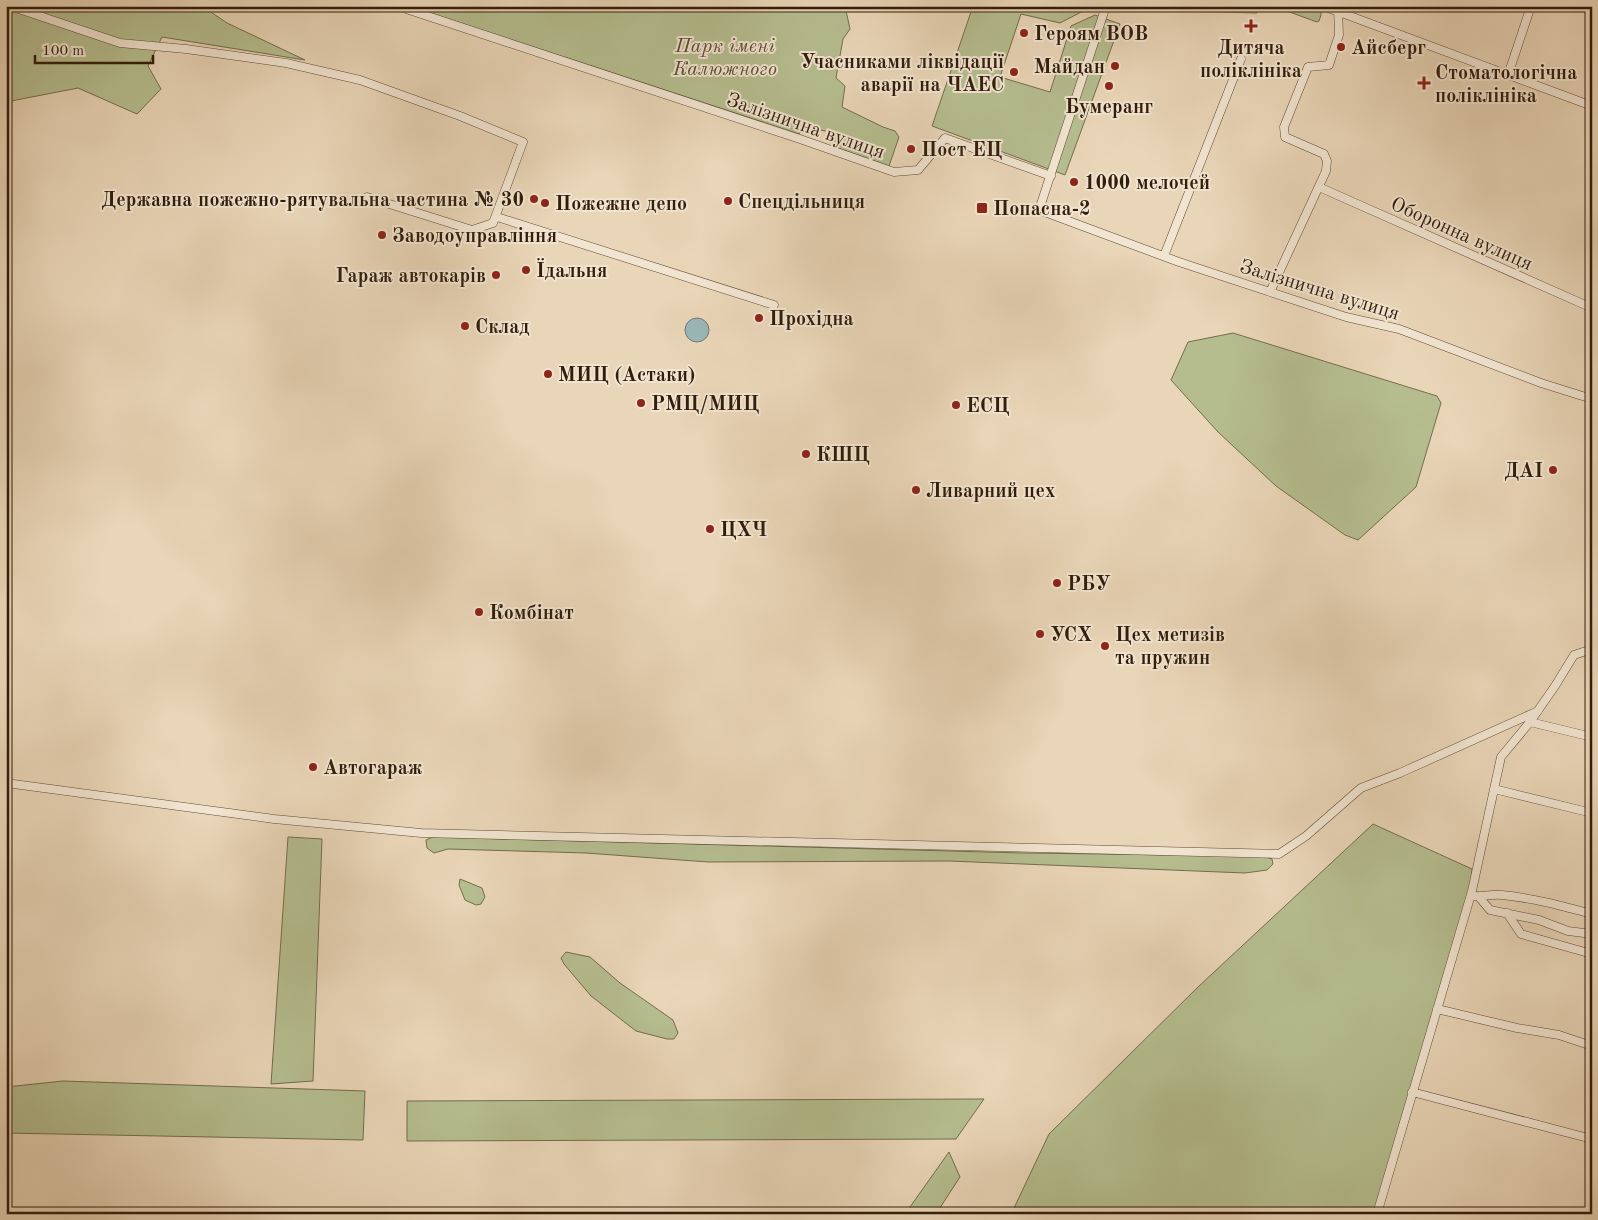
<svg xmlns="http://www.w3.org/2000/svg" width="1598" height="1220" font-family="'Old Standard TT',serif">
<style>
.green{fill:#b5bd8f;stroke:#746d4d}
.water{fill:#9ab7b7;stroke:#707972}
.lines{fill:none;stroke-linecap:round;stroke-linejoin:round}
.minor-casing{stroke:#604b36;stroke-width:9}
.minor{stroke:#f1e4d0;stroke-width:8}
.poi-dot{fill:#8f2418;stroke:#f1e4d0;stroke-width:2}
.labels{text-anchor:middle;stroke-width:4;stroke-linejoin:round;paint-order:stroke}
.poi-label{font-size:20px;font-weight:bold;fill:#321d0b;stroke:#f1e4d0;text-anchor:start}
.park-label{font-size:20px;font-style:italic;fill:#594d33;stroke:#f1e4d0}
.street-label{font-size:20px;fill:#321d0b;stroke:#f1e4d0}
</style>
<rect width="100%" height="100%" fill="#e9d5b7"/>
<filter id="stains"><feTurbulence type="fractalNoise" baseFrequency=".004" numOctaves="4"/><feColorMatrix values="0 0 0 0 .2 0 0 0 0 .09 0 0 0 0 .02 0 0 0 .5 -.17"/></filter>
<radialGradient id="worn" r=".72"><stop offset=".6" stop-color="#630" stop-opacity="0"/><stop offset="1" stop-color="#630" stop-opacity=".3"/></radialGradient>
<path class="green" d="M6 6H202L227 23 305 60 162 37 148 66 161 89 137 114 78 88 6 102Z
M429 6H845L850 29 843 39 836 78 845 86 842 107 883 127 895 131 899 137 889 166 835 147 831 132 814 129H803L799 134 427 12Z
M973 6 1091 7 1060 23 1021 14 1000 77 1050 92 1071 26 1095 15 1120 24 1065 175 932 126Z
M1178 6H1254L1259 8 1257 13 1176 11Z
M1273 6H1303L1321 12V15L1319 21 1317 22Z
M1233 333 1437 396 1441 403 1416 487 1358 540 1345 535 1276 486 1218 432 1171 380 1188 342Z
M1373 824 1472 869V891L1374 1214H1013L1015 1206 1049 1134 1198 987Z
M288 837 322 839 313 1081 271 1084Z
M433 837 1023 853 1263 856 1272 859 1273 864 1267 870 1245 873 949 861 708 862 586 853 448 849 434 853 427 848 426 840Z
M460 879 482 888 485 897 481 904 476 905 465 900 459 885Z
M566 952 590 957 620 983 673 1020 678 1033 674 1039H667L636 1031 591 996 564 964 561 958Z
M63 1081 365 1091 363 1140 6 1133V1087Z
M984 1099 956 1139 407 1141V1101Z
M949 1152 960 1177 936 1214H905Z"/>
<path class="water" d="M685 330a12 12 0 1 1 24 0a12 12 0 1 1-24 0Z"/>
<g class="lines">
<defs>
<path id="minor" d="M10 6 120 43 186 49 286 63 360 80 460 116 523 142 493 223 472 230 367 197
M397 6 797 138 894 172 918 170 945 138 1051 176
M1106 6 1039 210 1179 262 1346 317 1399 329 1541 383 1592 399
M1323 6 1592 106
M1508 75 1531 6
M1319 187 1592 308
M497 217 774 305
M1164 256 1241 59
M1270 292 1326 171 1327 161 1324 154 1285 137 1284 127 1308 67 1329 65 1339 35 1338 6
M1530 722 1592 737
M6 783 274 819 421 833 1279 854 1306 836 1361 788 1400 773 1538 711
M1494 789 1592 813
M1471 896C1482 897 1492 894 1502 895 1533 898 1562 906 1592 914
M1479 897 1490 910 1539 920 1568 931 1592 934
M1507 913 1521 934 1592 954
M1437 1009 1517 1028 1559 1035 1592 1046
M1412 1092 1592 1139
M1377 1214 1472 891 1501 757 1530 722 1555 686 1574 655 1592 649"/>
</defs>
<use href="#minor" class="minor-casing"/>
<use href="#minor" class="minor"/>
</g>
<g class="poi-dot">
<path d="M1248.5 18.5h5v5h5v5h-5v5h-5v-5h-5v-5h5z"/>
<circle cx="1024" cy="33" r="5"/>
<circle cx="1341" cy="47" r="5"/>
<circle cx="1115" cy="66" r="5"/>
<circle cx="1014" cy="72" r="5"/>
<path d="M1421.5 75.5h5v5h5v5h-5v5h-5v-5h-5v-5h5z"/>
<circle cx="1109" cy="86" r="5"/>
<circle cx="911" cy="149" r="5"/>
<circle cx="1074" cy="182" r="5"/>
<circle cx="534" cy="199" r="5"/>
<circle cx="728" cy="201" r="5"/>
<circle cx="545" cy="203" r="5"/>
<rect x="976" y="202" width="12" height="12" rx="2.5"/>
<circle cx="382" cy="235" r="5"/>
<circle cx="526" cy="270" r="5"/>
<circle cx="496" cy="275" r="5"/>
<circle cx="759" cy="318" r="5"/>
<circle cx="465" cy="326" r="5"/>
<circle cx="548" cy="374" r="5"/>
<circle cx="641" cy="403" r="5"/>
<circle cx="956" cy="405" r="5"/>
<circle cx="806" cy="454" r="5"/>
<circle cx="1553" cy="470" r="5"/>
<circle cx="916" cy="490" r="5"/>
<circle cx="710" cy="529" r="5"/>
<circle cx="1057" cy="583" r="5"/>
<circle cx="479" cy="612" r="5"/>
<circle cx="1040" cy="634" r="5"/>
<circle cx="1105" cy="646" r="5"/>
<circle cx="313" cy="767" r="5"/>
</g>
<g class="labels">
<g class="poi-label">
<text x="1034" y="40">Героям ВОВ</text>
<text x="1251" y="54" text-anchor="middle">Дитяча<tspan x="1251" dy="23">поліклініка</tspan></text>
<text x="1351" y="54">Айсберг</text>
<text x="1004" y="68" text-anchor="end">Учасниками ліквідації<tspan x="1004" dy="23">аварії на ЧАЕС</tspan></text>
<text x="1105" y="73" text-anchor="end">Майдан</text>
<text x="1435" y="79">Стоматологічна<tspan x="1435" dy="23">поліклініка</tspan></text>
<text x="1109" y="113" text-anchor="middle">Бумеранг</text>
<text x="921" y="156">Пост ЕЦ</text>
<text x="1084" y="189">1000 мелочей</text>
<text x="524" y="206" text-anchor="end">Державна пожежно-рятувальна частина № 30</text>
<text x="738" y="208">Спецдільниця</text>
<text x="555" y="210">Пожежне депо</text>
<text x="993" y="215">Попасна-2</text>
<text x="392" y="242">Заводоуправління</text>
<text x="536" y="277">Їдальня</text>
<text x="486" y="282" text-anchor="end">Гараж автокарів</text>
<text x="769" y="325">Прохідна</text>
<text x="475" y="333">Склад</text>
<text x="558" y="381">МИЦ (Астаки)</text>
<text x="651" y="410">РМЦ/МИЦ</text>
<text x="966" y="412">ЕСЦ</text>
<text x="816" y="461">КШЦ</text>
<text x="1543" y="477" text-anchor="end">ДАІ</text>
<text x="926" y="497">Ливарний цех</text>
<text x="720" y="536">ЦХЧ</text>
<text x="1067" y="590">РБУ</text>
<text x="489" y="619">Комбінат</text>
<text x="1050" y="641">УСХ</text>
<text x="1115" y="641">Цех метизів<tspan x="1115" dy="23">та пружин</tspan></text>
<text x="323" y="774">Автогараж</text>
</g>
<g class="park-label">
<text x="725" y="52">Парк імені<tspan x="725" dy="23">Калюжного</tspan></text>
</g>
<g class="street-label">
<text transform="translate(806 125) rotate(19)" y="7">Залізнична вулиця</text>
<text transform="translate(1462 233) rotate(24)" y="7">Оборонна вулиця</text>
<text transform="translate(1320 289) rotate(17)" y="7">Залізнична вулиця</text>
</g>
</g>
<rect width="1598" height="1220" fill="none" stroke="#e9d5b7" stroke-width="25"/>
<rect x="8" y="8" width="1583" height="1205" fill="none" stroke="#321d0b" stroke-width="2.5"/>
<rect x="12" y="12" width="1573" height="1195" fill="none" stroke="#321d0b"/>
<path d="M35 55v8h118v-8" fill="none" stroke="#321d0b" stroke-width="2.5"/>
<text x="42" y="55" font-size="15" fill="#321d0b" stroke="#f1e4d0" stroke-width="4" paint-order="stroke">100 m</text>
<rect width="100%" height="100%" filter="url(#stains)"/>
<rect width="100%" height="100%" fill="url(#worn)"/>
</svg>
